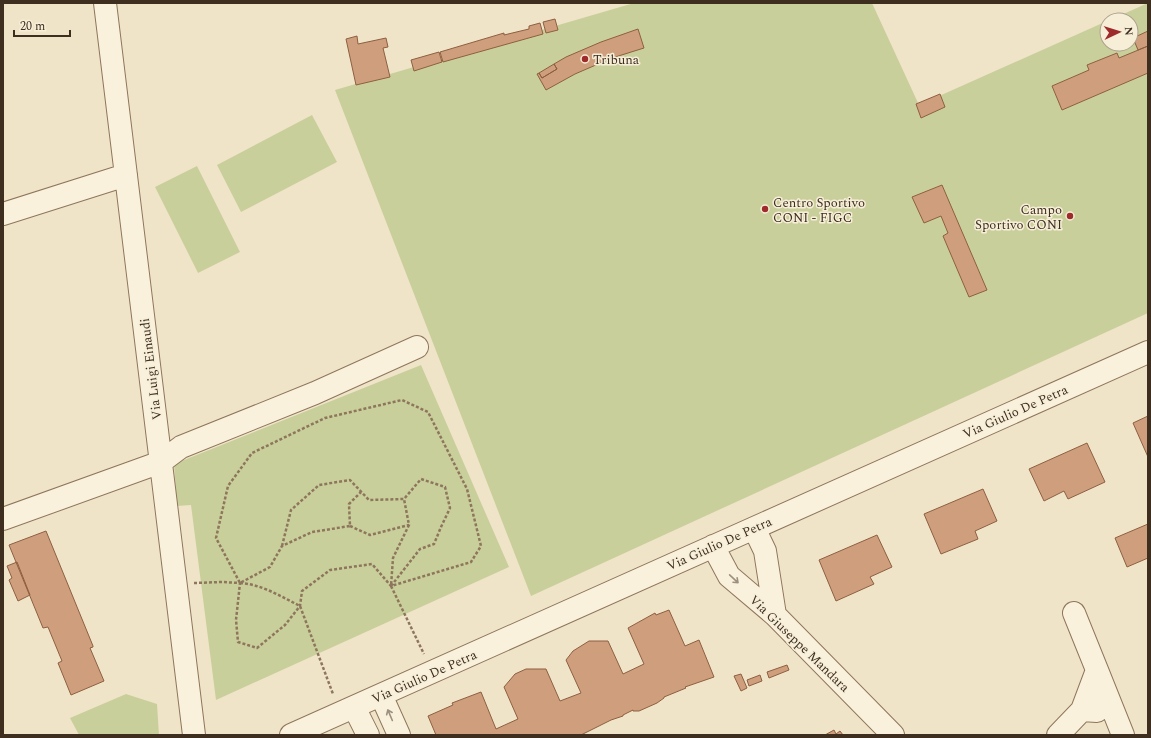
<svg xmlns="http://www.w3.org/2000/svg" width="1151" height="738" font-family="Spectral,serif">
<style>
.green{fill:#c9cf9b}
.building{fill:#cf9f7d;stroke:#8d5f41}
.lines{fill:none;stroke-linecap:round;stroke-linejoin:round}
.minor-casing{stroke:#8d765c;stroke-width:24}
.path{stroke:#8d765c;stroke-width:2.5;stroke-dasharray:3 2;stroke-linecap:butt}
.minor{stroke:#faf1dc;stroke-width:22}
.oneway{stroke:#9c907e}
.poi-dot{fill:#9e2a2b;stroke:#f7eed8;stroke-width:1.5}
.labels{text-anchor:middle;stroke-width:3;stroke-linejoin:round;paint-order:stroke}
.poi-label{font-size:13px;fill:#3d2e20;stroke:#f7eed8;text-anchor:start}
.street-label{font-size:13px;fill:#3d2e20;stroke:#f7eed8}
</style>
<rect width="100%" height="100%" fill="#f0e4c8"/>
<path class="green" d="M634 3H872L919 105 1107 21V44H1131V20H1110L1148 3V313L531 596 335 90Z
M312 115 337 162 241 212 217 165Z
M197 166 240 252 198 273 155 187Z
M421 365 509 567 216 700 191 505 177 506 174 464Z
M126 694 157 704 159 735H79L70 718Z"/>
<path class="building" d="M555 19 558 30 546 33 543 22Z
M540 23 543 34 443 62 440 52 504 33V35L529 29V26Z
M638 29 644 48 612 58 575 74 546 90 537 74 539 73 542 78 557 69 554 64 566 57 601 42Z
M1148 31V46L1138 50 1133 38Z
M357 36 358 44 386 38 388 47 383 48 390 77 356 85 346 39Z
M1148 46V73L1062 110 1052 86 1089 70 1087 65 1117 53 1119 58Z
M439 52 442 62 414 71 411 60Z
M554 64 557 69 542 78 539 73Z
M940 94 945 107 921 118 916 104Z
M942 185 987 290 969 297 943 236 948 233 941 216 924 223 912 197Z
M1148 416V457L1133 423Z
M1087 443 1105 482 1068 499 1064 491 1044 501 1029 469Z
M983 489 997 521 975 531 978 539 941 554 924 514Z
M1148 524V558L1127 567 1115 538Z
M46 531 93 646V647L90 648 104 681 71 695 58 663 62 661 48 627 43 628 9 545Z
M877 535 892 567 870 577 874 584 836 601 819 560Z
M17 562 30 595 18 601 9 580 12 578 7 566Z
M669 610 685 646 699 640 714 677 685 687 686 688 664 697V698L657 703 639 711H633V710L623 715V716L611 720 581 735H436L428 716 453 705 452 703 481 692 496 729 518 719 504 687 515 674 526 669H546L560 701 581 693 566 660 573 651 589 641H608L623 674 644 664 628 628 655 613 656 615Z
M787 665 789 670 769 678 767 672Z
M741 674 747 688 741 691 734 676Z
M760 675 762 681 749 686 747 680Z
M834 730 836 734 840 731 843 735H825Z"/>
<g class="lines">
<defs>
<path id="minor" d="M105 3 194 735
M3 214 126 175
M3 519 161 462 181 447 315 393 417 347
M754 528 765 551 775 615
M713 546 729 576 775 615 893 735
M1074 613 1097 670
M381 695 399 735
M354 707 368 735
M1082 710 1097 670 1123 735
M291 735 1148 352
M1058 735 1082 710 1097 711"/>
</defs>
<use href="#minor" class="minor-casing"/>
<path class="path" d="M350 526 370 535 409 525
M282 546 291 510 319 485 350 480 369 500 404 499 421 479 445 487 450 508 441 527 434 544 420 549 391 586 393 558 409 525 404 499
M194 583 222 582 240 583 236 620 238 642 257 648 285 625 300 606 302 591 330 570 372 564 391 586 471 562 481 546 467 489 428 412 402 400 325 418 252 453 228 486 216 538 240 583 270 567 282 546 312 532 350 526 349 504 361 492
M240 583C261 584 282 597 300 606L333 694
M391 586 424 654"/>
<use href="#minor" class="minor"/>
</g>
<defs><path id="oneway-shaft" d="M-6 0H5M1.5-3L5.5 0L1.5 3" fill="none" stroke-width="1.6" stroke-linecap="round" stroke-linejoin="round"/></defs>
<g class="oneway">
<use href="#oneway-shaft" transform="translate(734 579) rotate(43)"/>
<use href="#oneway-shaft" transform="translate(390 715) rotate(-113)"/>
</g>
<g class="poi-dot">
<circle cx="585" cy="59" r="4"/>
<circle cx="765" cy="209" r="4"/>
<circle cx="1070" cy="216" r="4"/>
</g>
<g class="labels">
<g class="poi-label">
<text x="593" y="64">Tribuna</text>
<text x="773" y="207">Centro Sportivo<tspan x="773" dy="15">CONI - FIGC</tspan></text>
<text x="1062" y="214" text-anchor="end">Campo<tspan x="1062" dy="15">Sportivo CONI</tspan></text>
</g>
<g class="street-label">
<text transform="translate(150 369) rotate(-97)" y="5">Via Luigi Einaudi</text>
<text transform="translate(1015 411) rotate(-24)" y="5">Via Giulio De Petra</text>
<text transform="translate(719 543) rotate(-24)" y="5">Via Giulio De Petra</text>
<text transform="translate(800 643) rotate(44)" y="5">Via Giuseppe Mandara</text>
<text transform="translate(424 676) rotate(-24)" y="5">Via Giulio De Petra</text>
</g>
</g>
<rect width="1151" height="738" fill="none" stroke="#3d2e20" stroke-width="8"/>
<g transform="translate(1119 32) rotate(86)"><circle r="19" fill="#f7eed8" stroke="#ada18e"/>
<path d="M0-3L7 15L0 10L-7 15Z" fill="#9e2a2b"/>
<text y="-6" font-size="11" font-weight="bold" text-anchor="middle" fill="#3d2e20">N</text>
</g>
<path d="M14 30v6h56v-6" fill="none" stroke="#3d2e20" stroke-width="2"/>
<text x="20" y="30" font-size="12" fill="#3d2e20" stroke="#f7eed8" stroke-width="3" paint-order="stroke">20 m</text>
</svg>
